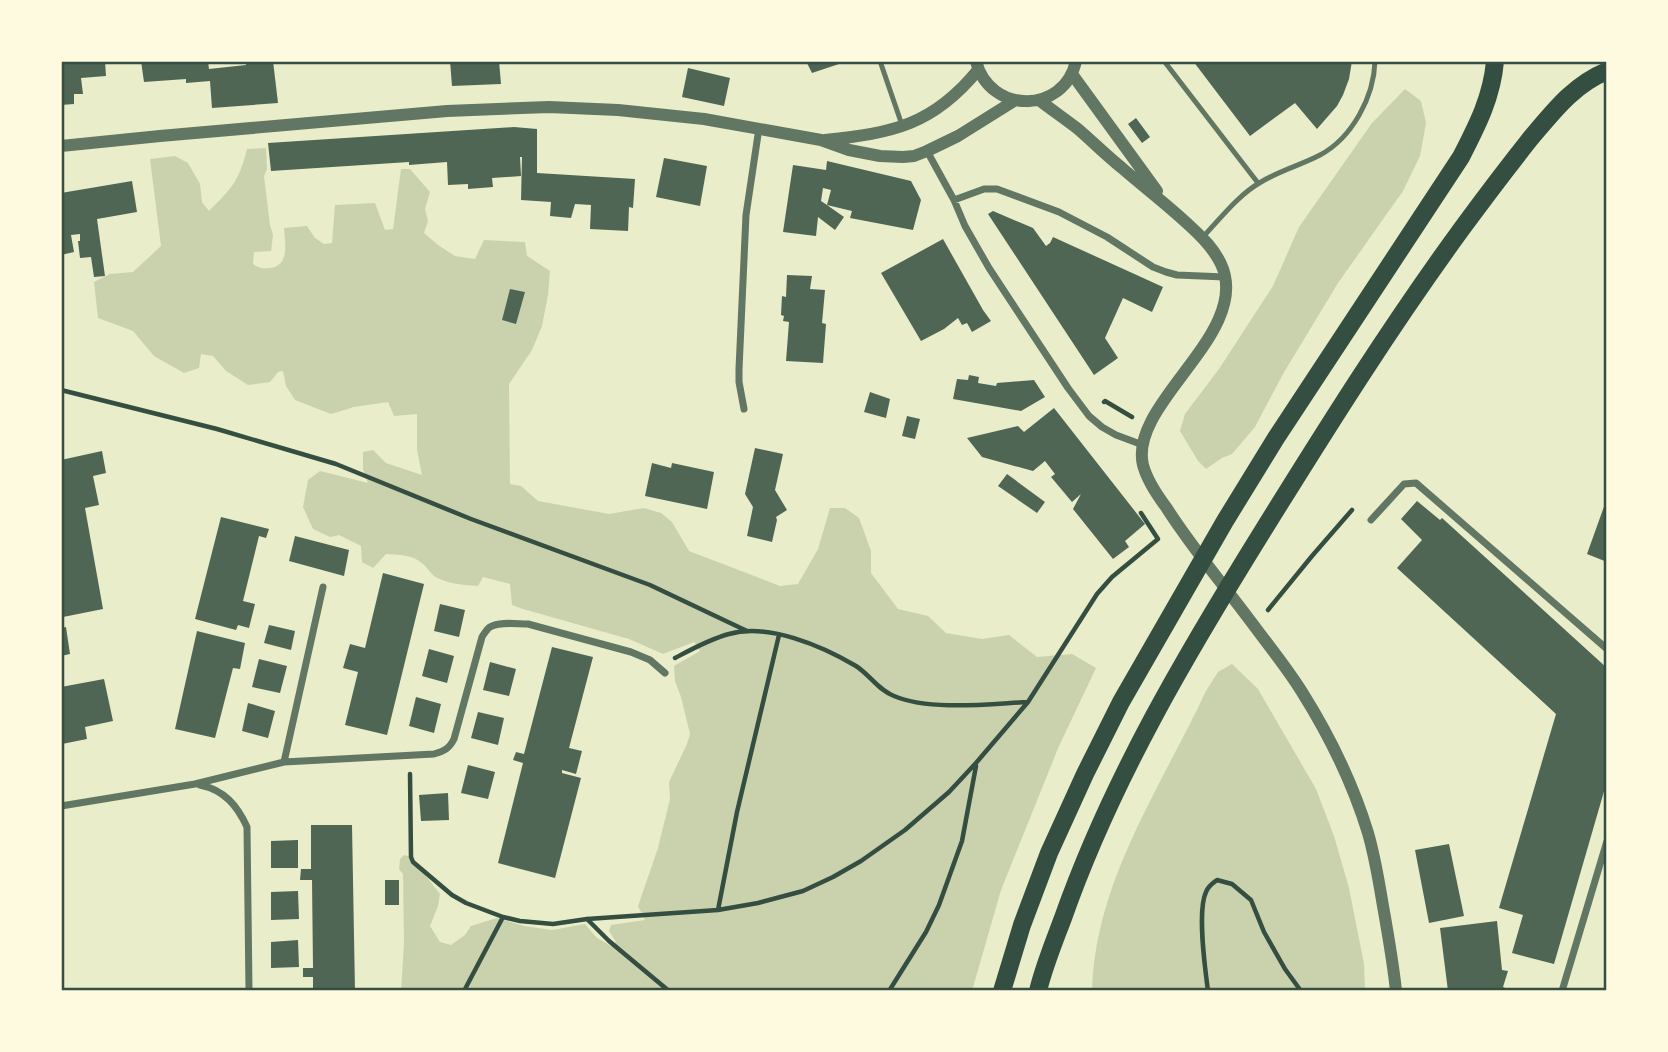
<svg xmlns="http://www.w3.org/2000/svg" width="1668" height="1052" font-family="Mulish,sans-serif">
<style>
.green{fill:#cad2ad}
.building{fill:#4f6655;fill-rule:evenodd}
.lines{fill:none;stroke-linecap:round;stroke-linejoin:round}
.path{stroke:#344e41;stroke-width:4.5}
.service{stroke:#617663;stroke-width:5}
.minor{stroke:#617663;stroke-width:7}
.tertiary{stroke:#617663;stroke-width:12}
.primary{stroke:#344e41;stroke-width:18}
.neatline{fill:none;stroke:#344e41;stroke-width:2.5}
</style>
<rect width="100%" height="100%" fill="#e9edc9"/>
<path class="green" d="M1405 89 1421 101 1426 123 1420 156 1403 191 1338 283 1283 374 1255 427 1232 454 1222 458 1206 469 1198 461 1180 431 1185 414 1219 369 1273 286 1299 227 1372 123Z
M266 148 267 169 264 176 270 225 273 235 271 251 254 252 253 264C259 268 263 269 270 268 290 266 285 242 284 228L307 226 315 238 324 244 332 243 335 205 375 203 385 230 393 229 401 169H410L430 192 425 209 428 221 424 233 438 245 455 256 475 259 484 240 525 242 527 256 550 271 548 295 542 326 532 350 509 384 510 484 521 486 538 501 609 514 644 508 661 513 672 522 689 551 780 586 798 584 818 549 830 508H845L859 518 871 551V573L898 609 928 616 946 633 982 639 1009 635 1037 657 1072 654 1096 668 1059 746 1001 890 972 991H401L404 944 403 874 399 869 400 859 404 855 411 857 440 894 438 906 430 926 440 942 451 945 465 935 471 926 497 918 524 926 552 930 585 924 597 938 611 946 616 942 609 931 611 925 645 920 638 906 658 848 670 799 669 782 687 744 690 734 681 697 675 681 674 666 700 651 694 642 663 654 629 639 523 609 512 605 510 584 483 577 478 586C464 585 447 584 434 576 430 573 427 567 423 564 412 554 399 555 386 554L373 568 362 562 361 546 339 535 330 537 313 529 303 507 308 480 320 471 368 483 363 469V452L373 450 386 463 422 475 417 450V414L394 416 388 402 354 407 331 414 295 400 286 386 283 371 278 372 270 382 248 385 226 371 213 356 201 354 199 368 184 373 154 356 133 331 98 318 94 282 110 274 133 272 161 246 150 159 175 156 188 163 200 184 202 202 209 211C232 188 239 181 247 149Z
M1232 664 1258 689 1316 789 1334 836 1349 888 1364 964 1365 991H1092C1095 881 1161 787 1206 691L1218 672Z"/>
<path class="building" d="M61 61H105L106 76 81 78 83 94H74V104L61 105Z
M141 61H208L209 69 246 65V61H273L278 103 212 108 210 81 186 83V79L144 82Z
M450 61H499L501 84 452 86Z
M806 61H848L812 73Z
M1193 61H1352L1349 79 1343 95 1337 106 1317 129 1295 103 1250 136Z
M688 68 730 78 724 106 682 97Z
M1136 118 1150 137 1142 143 1128 124Z
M514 127 537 129V173L635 179 633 208 629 207 628 231 590 229 591 205 575 204 571 218 550 216 551 202 521 200 522 157H520L521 176 492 178 493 187 468 189V184L448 185 447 162 409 165V162L271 171 268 143Z
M664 158 707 166 700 206 656 197Z
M827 161 911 181 921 200 913 230 850 218 852 211 827 205 844 217 835 230 818 217 816 236 783 232 793 165 826 170ZM823 188 831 190 827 205 821 201Z
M132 181 137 212 97 219 105 276 94 277 91 257 80 258 78 241H80V234L71 235 74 252 61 255V193Z
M993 211 1033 228 1046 246 1050 243 1053 237 1163 287 1152 312 1123 298 1105 338 1118 358 1094 375 988 214Z
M943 239 983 310 991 321 972 332 967 323 962 325 958 318 944 329 921 341 881 273Z
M787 275 812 276 810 289 825 290 822 323 826 324 823 363 786 361 789 322 783 321 784 316 781 315 782 296 786 297Z
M510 289 525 292 516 324 502 320Z
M969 375 979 377 978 383 996 386 997 383 1034 380 1045 397 1021 411 953 399 957 379 968 380Z
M870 392 890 399 886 418 864 412Z
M1054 408 1145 524 1125 541 1129 547 1113 559 1073 509 1081 494 1072 502 1051 477 1055 474 1045 461 1033 471 982 457 967 438 1018 426 1024 432Z
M907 416 920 419 915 439 902 436Z
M755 448 783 454 775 490 787 510 776 517 777 520 772 542 747 536 753 507 745 494Z
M102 451 106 473 93 476 99 505 85 508 103 609 63 617 61 608V460Z
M652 463 671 468 672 463 714 472 707 509 645 496Z
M1007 474 1045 502 1037 513 998 486Z
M1417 501 1440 520 1442 518 1607 668V781L1554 964 1512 953 1523 915 1499 908 1556 714 1397 568 1422 540 1401 519Z
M1606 501H1607V562L1587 554Z
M221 517 269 529 266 538 259 536 243 601 255 604 249 628 238 625 236 630 195 619Z
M295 536 349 550 344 576 289 561Z
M383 573 424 584 387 735 345 725 358 672 343 668 350 644 365 648Z
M440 604 465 610 459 637 434 631Z
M269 625 295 631 291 650 264 643Z
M66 627 70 654 61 656V628Z
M197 631 245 643 240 669 233 668 215 738 175 729Z
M552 647 593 657 569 748 582 751 576 774 562 770V773L581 778 555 878 498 863 523 763 513 760 516 752 524 754Z
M429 649 454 656 447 683 422 676Z
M259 659 287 666 280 693 252 687Z
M490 662 516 669 509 696 483 690Z
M104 679 113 721 85 727 87 739 62 744 61 687Z
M416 697 441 704 434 733 409 726Z
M248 703 275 711 268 738 242 731Z
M478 712 504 718 498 745 471 738Z
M468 765 495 772 488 799 461 793Z
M448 793 449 820 421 821 419 795Z
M311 825H352L355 991H313V977H303V968H313L312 880H300L301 869H311Z
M298 840V868H271V841Z
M1449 844 1464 916 1429 923 1415 850Z
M385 880H399V905H385Z
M298 891 299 919 271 920V892Z
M1497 921 1502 970 1508 971 1503 987 1512 991H1448L1440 928Z
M298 940 299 967 271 968V942Z"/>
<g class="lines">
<path class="path" d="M61 390 217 429 336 464 471 519 650 585 747 631
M1104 402 1105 401 1132 417
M1268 610 1312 556 1352 510
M675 658C692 649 710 639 729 634 769 623 822 646 856 666 870 675 878 690 894 696 930 711 988 704 1027 702
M410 774 411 857 413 862 452 895 466 903 503 917
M718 910 758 903 803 891 833 877 861 861 905 830 949 792 976 763 1028 702 1097 594 1112 577 1158 539 1141 513
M587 919 609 941 669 991
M464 991 503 917 520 921 553 924 587 919 718 910 737 812 779 635
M889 991 926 932 939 905 962 841 976 766
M1208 991C1205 968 1197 911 1206 892 1208 886 1213 883 1217 880L1232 884 1251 900 1264 932 1285 969 1301 991"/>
<path class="service" d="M880 61 902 125
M1164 61 1258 183
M1202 238C1220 219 1238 195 1261 182 1279 171 1301 165 1320 155 1352 138 1374 97 1375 61"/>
<path class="minor" d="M927 151 954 200 965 226 989 268 1068 388 1089 416 1102 427 1116 435 1143 445
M954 200 984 189H997L1059 212 1107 237 1153 267 1166 272 1177 275 1225 277
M744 409 739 382V369L746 215 759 128
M1371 520 1404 484 1416 483 1607 649
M284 762 323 587
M200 785C224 790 237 805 247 827L249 991
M61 806 195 784 284 762 434 754C444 751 449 749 454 739L482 637C483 635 488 628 490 627 500 621 517 624 528 624L631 652 650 660 665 673
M1562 991 1607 841"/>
<path class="tertiary" d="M976 61C989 114 1064 115 1076 61
M1072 74 1157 191
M1039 100C1052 110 1065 119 1078 129 1093 142 1107 156 1122 168 1145 188 1169 206 1191 227 1203 238 1214 249 1221 264 1253 333 1128 403 1143 465 1147 480 1157 495 1166 507 1192 548 1223 584 1252 623 1269 646 1287 668 1302 692 1329 735 1353 784 1368 833 1375 857 1379 882 1383 906 1388 934 1393 962 1396 991
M825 140C893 133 933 125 978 70
M61 146 160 136 447 111 549 107 618 110 704 119 821 140 849 150 880 156 903 157 914 156 927 151 958 136 1014 101"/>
<path class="primary" d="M1002 991 1022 925 1049 853 1085 774 1121 702 1225 521 1276 438 1461 157C1477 126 1492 97 1495 61
M1038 991C1044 966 1054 942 1063 918 1112 779 1187 653 1264 529 1328 426 1392 324 1463 227 1485 197 1507 168 1530 139 1553 112 1573 85 1607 71"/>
</g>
<rect width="1668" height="1052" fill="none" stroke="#fefae0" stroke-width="126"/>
<rect x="63" y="63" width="1542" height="926" class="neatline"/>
</svg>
